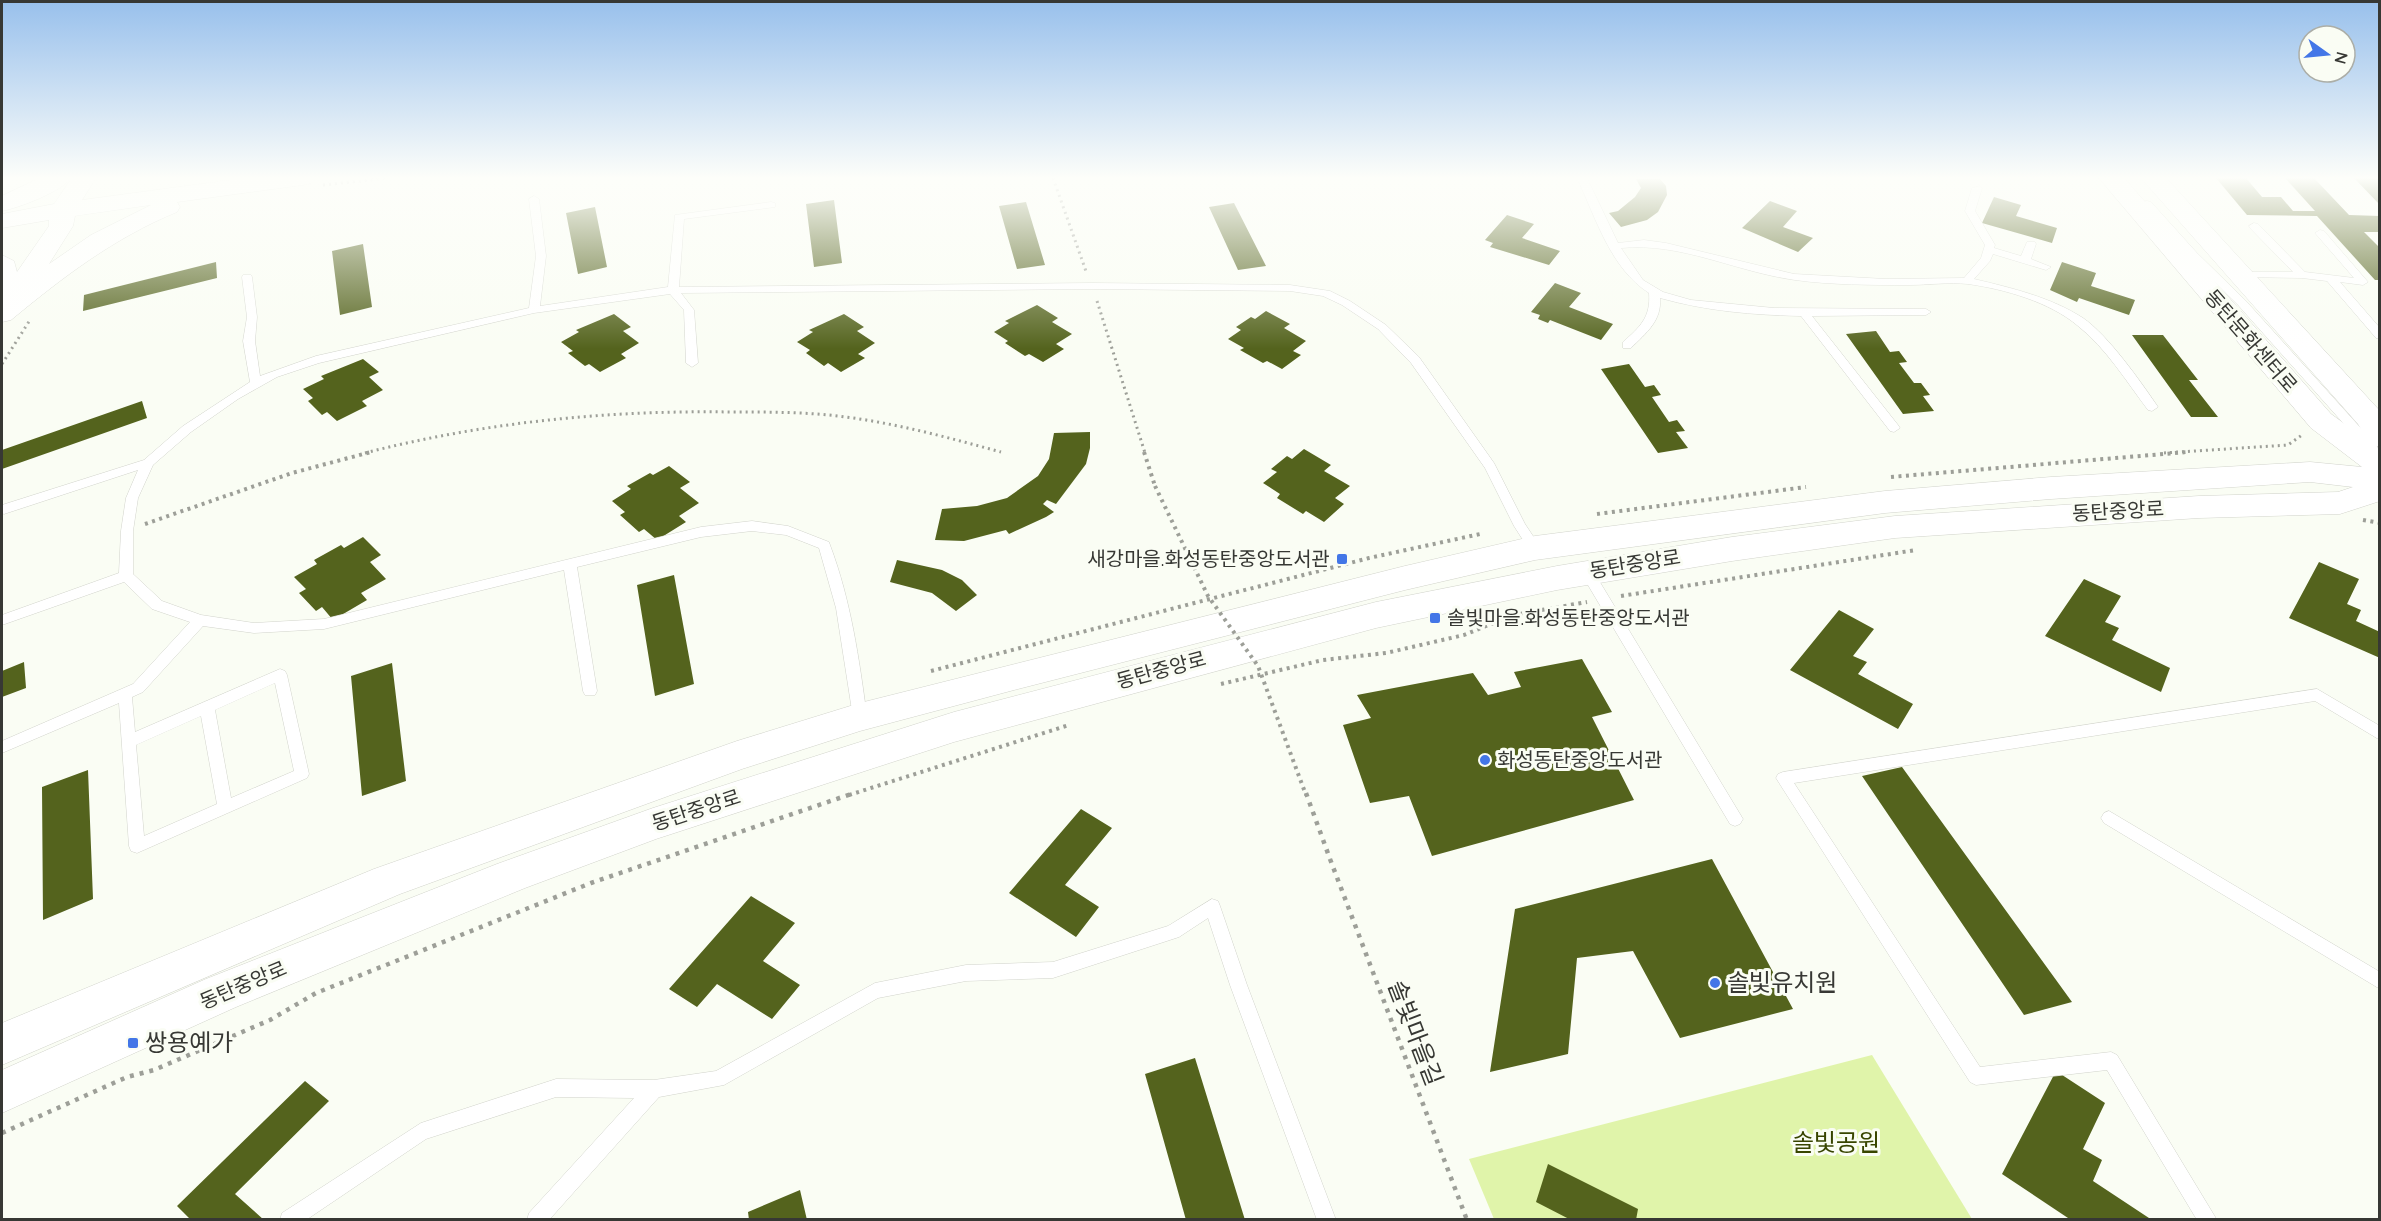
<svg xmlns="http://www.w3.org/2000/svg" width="2381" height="1221" font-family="Quicksand,'Noto Sans KR',sans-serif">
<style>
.green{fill:#e0f4aa}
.building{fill:#54631d}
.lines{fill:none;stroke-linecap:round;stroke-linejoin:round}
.service-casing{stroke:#d2d4cc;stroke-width:1}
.tertiary-casing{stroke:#d2d4cc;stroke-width:1}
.path-far2{stroke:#9d9f98;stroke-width:3;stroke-dasharray:2 4;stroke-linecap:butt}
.path-far1{stroke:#9d9f98;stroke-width:4;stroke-dasharray:3 4.5;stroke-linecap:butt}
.path{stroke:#9d9f98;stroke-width:4.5;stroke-dasharray:4 6;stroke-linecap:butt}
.service{fill:#fff;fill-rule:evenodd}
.tertiary{fill:#fff;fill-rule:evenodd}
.path-bridge-far1{stroke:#9d9f98;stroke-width:4;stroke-dasharray:3 4.5;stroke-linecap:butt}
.path-bridge{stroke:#9d9f98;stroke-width:4.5;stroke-dasharray:4 6;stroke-linecap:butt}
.poi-dot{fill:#4376e7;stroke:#fafdf4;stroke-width:2}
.labels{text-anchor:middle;stroke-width:6;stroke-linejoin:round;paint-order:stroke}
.street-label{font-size:20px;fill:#373834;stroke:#fafdf4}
.poi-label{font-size:20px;fill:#373834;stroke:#fafdf4;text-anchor:start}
.near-poi-label{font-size:24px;fill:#373834;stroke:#fafdf4;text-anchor:start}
.near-street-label{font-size:24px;fill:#373834;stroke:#fafdf4}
.near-park-label{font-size:24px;fill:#384500;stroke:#fafdf4}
</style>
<rect width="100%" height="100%" fill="#fafdf4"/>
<path class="green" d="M1872 1055 1972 1219H1494L1469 1159Z"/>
<path class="building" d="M2216 178H2246L2262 197H2281L2293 211H2315L2285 178H2314L2349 215 2380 216V232H2364L2380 248V280H2375L2317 216 2247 215Z
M2354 178H2380V205Z
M1636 179H1660L1666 186 1667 195 1658 212 1647 220 1621 227 1609 213 1618 211 1635 197 1641 188Z
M1994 197 2021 205 2016 216 2057 228 2052 243 1982 223Z
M834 200 842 263 814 267 806 204Z
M1770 201 1797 211 1783 227 1813 238 1798 252 1742 228Z
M1026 202 1045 265 1017 269 999 206Z
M1234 203 1266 266 1238 270 1209 207Z
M595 207 607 267 578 274 566 213Z
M1507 215 1534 224 1522 238 1560 251 1549 265 1490 247 1493 243 1485 240Z
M363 244 372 307 340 315 332 251Z
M216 262 217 278 83 311 84 295Z
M2062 262 2096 273 2091 286 2135 300 2129 315 2079 298 2077 302 2050 290Z
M1555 283 1581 293 1569 307 1613 324 1601 340 1550 320 1548 323 1538 319 1540 315 1531 312Z
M1037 305 1058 318 1052 322 1072 334 1056 344 1064 349 1043 362 1029 354 1025 356 1005 343 1008 341 994 332 1009 323 1005 321Z
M1266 311 1290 324 1284 328 1306 341 1293 351 1301 355 1282 369 1267 361 1263 363 1240 350 1244 348 1228 339 1241 330 1236 327 1251 317 1255 319Z
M614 314 631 327 623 331 639 343 621 354 626 358 600 372 589 364 585 366 568 353 573 351 561 342 579 332 576 330Z
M844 314 864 327 857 331 875 343 858 354 865 358 841 372 828 363 824 366 806 353 810 350 797 342 813 332 809 330Z
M1876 331 1890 352 1899 351 1907 362 1899 363 1914 383H1921L1930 395 1923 396 1934 411 1903 414 1846 334Z
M2132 335H2163L2198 380H2189L2218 417H2191Z
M363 359 379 372 369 377 383 390 362 401 367 406 337 421 327 412 322 415 308 401 313 398 303 389 324 379 321 376Z
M1629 364 1645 387 1654 385 1661 395 1652 397 1669 422 1677 420 1685 431 1676 432 1688 448 1658 453 1601 369Z
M142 401 147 418 2 469V450Z
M1090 432V448L1086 464 1056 504 1047 500 1043 504 1054 512 1046 517 1009 534 1006 530 964 541 935 540 942 509 977 506 1007 498 1038 476 1049 459 1054 433Z
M1304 449 1331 465 1324 471 1350 486 1335 498 1344 504 1324 522 1306 511 1303 514 1277 498 1280 494 1263 483 1277 472 1271 469 1287 456 1292 459Z
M669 466 690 482 680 488 699 503 679 516 686 522 657 540 644 529 639 532 620 515 625 512 612 501 631 489 627 486 650 473 653 475Z
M363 537 381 555 370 562 386 579 361 593 367 600 333 620 322 607 316 611 299 593 306 589 294 577 317 564 314 560 341 545 344 548Z
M897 560 942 570 962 580 977 595 956 611 932 593 890 582Z
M2319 562 2359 579 2347 604 2361 610 2356 621 2380 632V658L2289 618Z
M674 575 694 684 655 696 637 585Z
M2084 579 2121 596 2105 622 2119 628 2112 640 2170 668 2161 692 2045 636Z
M1839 610 1874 629 1853 656 1867 662 1858 674 1913 704 1898 729 1790 670Z
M1582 659 1612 712 1592 717 1634 800 1432 856 1409 796 1370 803 1343 725 1371 718 1357 695 1473 673 1488 695 1521 687 1514 672Z
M24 662 26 688 2 697V671Z
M392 663 406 781 362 796 351 676Z
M1902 767 2072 1002 2024 1015 1862 776Z
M88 770 93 899 43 920 42 787Z
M1081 809 1112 828 1065 885 1099 907 1076 937 1009 893Z
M1712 859 1793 1009 1680 1038 1633 951 1577 958 1568 1054 1490 1072 1515 909Z
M751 896 795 923 763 961 800 985 772 1019 717 984 697 1007 669 989Z
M1195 1058 1245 1220H1186L1145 1074Z
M2056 1071 2105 1103 2083 1149 2102 1160 2093 1181 2152 1220H2071L2002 1174Z
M305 1081 329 1101 235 1194 264 1220H191L177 1206Z
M1548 1164 1638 1209 1636 1220H1571L1536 1202Z
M800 1190 807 1220H749L748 1212Z"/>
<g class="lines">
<defs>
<path id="service" d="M1577 178H1587L1618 243 1644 240 1666 243 1794 274 1886 279 1964 278 1981 258 1985 245 1965 211 1972 188 1980 186 1982 188 1975 211 1995 245 1994 248 2021 256 2027 242H2035L2036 244 2031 259 2051 267 2046 270 1993 254 1990 261 1974 279C2012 288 2050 297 2083 318 2108 335 2141 382 2158 407L2152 411 2148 410C2126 381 2106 348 2078 326 2050 302 2004 289 1968 284 1949 282 1928 285 1909 285 1871 285 1832 285 1795 280 1736 272 1681 242 1621 248L1643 280 1663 292 1691 300 1774 308 1926 309 1931 312 1926 315 1812 316 1898 425 1900 428 1894 432 1890 431 1801 316C1753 315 1706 311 1660 298 1662 321 1646 333 1631 348H1623V342C1640 327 1651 317 1649 293 1610 268 1596 218 1577 178Z
M534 196 539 199 546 256 540 306 668 287 675 215 771 202 775 203V207L684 219 679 287 1092 283 1290 285 1330 291 1350 301 1386 325 1419 357 1494 463 1525 524 1541 548 1535 553 1530 551 1514 526 1485 468 1411 363 1378 329 1342 305 1323 296 1290 291 1092 289 681 293 694 310 698 363 692 367 686 363 684 310 670 294 534 313 319 363 277 377 238 399 191 432 153 465 138 498 133 531V574L162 601 201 615 254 623 324 619 701 527 752 521 788 526 829 542 830 545C851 601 859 658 867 717L865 721 860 723 855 721 853 717 836 608 819 548 786 535 752 531 701 537 577 567 597 691 595 695H585L583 691 564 570 324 629 254 633 203 626 143 692 132 697 135 732 280 669 285 671 287 675 309 774 307 778 137 853 131 851 129 846 119 703 2 753V741L133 684 190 622 152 609 124 582 2 625V615L119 573 121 531 126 498 138 470 4 514 2 513V505L144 460 183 426 250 382 243 341 247 317 242 277 243 275H251L252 277 257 317 255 341 260 376 316 356 529 308 536 256 529 199ZM275 683 294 771 231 798 215 710ZM201 716 217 804 144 836 136 745Z
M2147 201 2151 202 2197 253 2246 301 2376 445 2378 448 2376 451H2368L2238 305 2189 257 2143 206V202Z
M2254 223 2258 224 2305 272 2354 278 2315 233 2320 230 2324 231 2368 282 2363 285 2340 282 2380 328V339L2376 338 2327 281 2302 278 2237 277 2236 275 2241 272H2293L2250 228 2249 226Z
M1587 567 1592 569 1740 814 1743 819 1740 824 1735 826 1730 824 1582 575 1580 572 1582 569Z
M2317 689 2380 726V740L2315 701 1794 783 1980 1067 2111 1052 2117 1055 2217 1220H2197L2107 1070 1976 1085 1970 1082 1776 778 1778 774 1783 772Z
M2109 811 2380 972V989L2104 823 2101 818 2104 813Z
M1212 899 1218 901 1220 906 1247 985 1336 1220H1317L1230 985 1208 918 1179 937 1053 978 966 981 878 998 724 1085 659 1097 549 1220H527L529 1213 634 1098 556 1097 426 1139 306 1220H280L282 1213 421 1123 556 1079 654 1080 716 1071 875 983 966 965 1053 962 1168 926Z"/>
<path id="tertiary" d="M40 178H71C61 192 18 208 2 211V196Z
M72 178H96L82 200 246 178H315L311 183 303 185 177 202 180 207 177 212C114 238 63 277 11 320L2 322V255L14 261 17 272 49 226V220L2 228V214L54 204ZM151 205 91 235 49 264 73 226 75 216Z
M2099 178H2124L2331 414 2368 441 2358 424 2141 178H2166L2380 411V447L2373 445 2380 450V501L2340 514 2199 518 1895 538 1732 561 1557 590 1376 628 954 742 656 839 525 888 236 1007 2 1113V1070L206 979 497 864 653 808 954 712 1376 602 1557 566 1732 537 1895 516 2199 496 2338 492 2353 487 2310 482 2051 499 1885 513 1535 560 1405 590 1014 690 860 731 742 769 400 894 2 1065V1023L374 869 737 741 860 703 1405 566 1535 536 1885 491 2051 477 2310 462 2362 467 2311 428Z"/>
</defs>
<use href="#service" class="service-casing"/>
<use href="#tertiary" class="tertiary-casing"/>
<path class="path-far2" d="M1053 178 1087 274
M323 185 388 178
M1097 301 1145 453
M2 364 30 320
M365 453C485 422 609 410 733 412 771 412 809 412 846 417 899 424 950 438 1001 452
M2164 453 2288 445 2302 435"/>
<path class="path-far1" d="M1144 452 1155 486
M1891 477 2187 452
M1597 514 1806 487
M2363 520 2380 523
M145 524 292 473 371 452
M1621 596 1916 550
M931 671 1369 558 1480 534
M1221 684 1323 660 1386 653 1464 635 1513 615 1587 602
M849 795 1069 725"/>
<path class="path" d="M1330 859 1467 1220
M2 1133 127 1077 154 1070 270 1020 316 993 591 883 854 793"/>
<use href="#service" class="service"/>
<use href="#tertiary" class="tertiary"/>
<path class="path-bridge-far1" d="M1155 486 1208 596 1258 666 1306 795"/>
<path class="path-bridge" d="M1306 793 1330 859"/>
</g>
<linearGradient id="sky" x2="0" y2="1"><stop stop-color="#98c0ec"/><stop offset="0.51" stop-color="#fdfefa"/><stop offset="1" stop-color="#fdfefa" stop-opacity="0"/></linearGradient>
<rect width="2381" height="349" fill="url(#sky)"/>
<g class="poi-dot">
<rect x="1336" y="553" width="12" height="12" rx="3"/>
<rect x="1429" y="612" width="12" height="12" rx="3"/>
<circle cx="1485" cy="760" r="6"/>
<circle cx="1715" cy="983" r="6"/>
<rect x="127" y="1037" width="12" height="12" rx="3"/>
</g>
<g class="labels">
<g class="street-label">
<text transform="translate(2251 341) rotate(49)" y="7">동탄문화센터로</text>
<text transform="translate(2118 511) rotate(-3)" y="7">동탄중앙로</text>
<text transform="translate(1635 564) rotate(-9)" y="7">동탄중앙로</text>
<text transform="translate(1161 670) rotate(-15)" y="7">동탄중앙로</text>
<text transform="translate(696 810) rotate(-18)" y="7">동탄중앙로</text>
<text transform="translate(243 985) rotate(-23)" y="7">동탄중앙로</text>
</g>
<g class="poi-label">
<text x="1330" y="566" text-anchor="end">새강마을.화성동탄중앙도서관</text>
<text x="1447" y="625">솔빛마을.화성동탄중앙도서관</text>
<text x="1497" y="767">화성동탄중앙도서관</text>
</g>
<g class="near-poi-label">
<text x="1727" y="991">솔빛유치원</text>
<text x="145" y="1051">쌍용예가</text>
</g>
<g class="near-street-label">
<text transform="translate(1415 1033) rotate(69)" y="8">솔빛마을길</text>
</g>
<g class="near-park-label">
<text x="1836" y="1151">솔빛공원</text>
</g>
</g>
<rect width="2381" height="1221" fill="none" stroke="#373834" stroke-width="6"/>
<g transform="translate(2327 54) rotate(105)"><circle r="28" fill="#fafdf4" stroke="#acaea7" stroke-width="1.5"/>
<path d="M0-4.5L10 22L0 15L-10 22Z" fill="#4376e7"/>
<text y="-9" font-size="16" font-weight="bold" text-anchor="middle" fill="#373834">N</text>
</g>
</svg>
